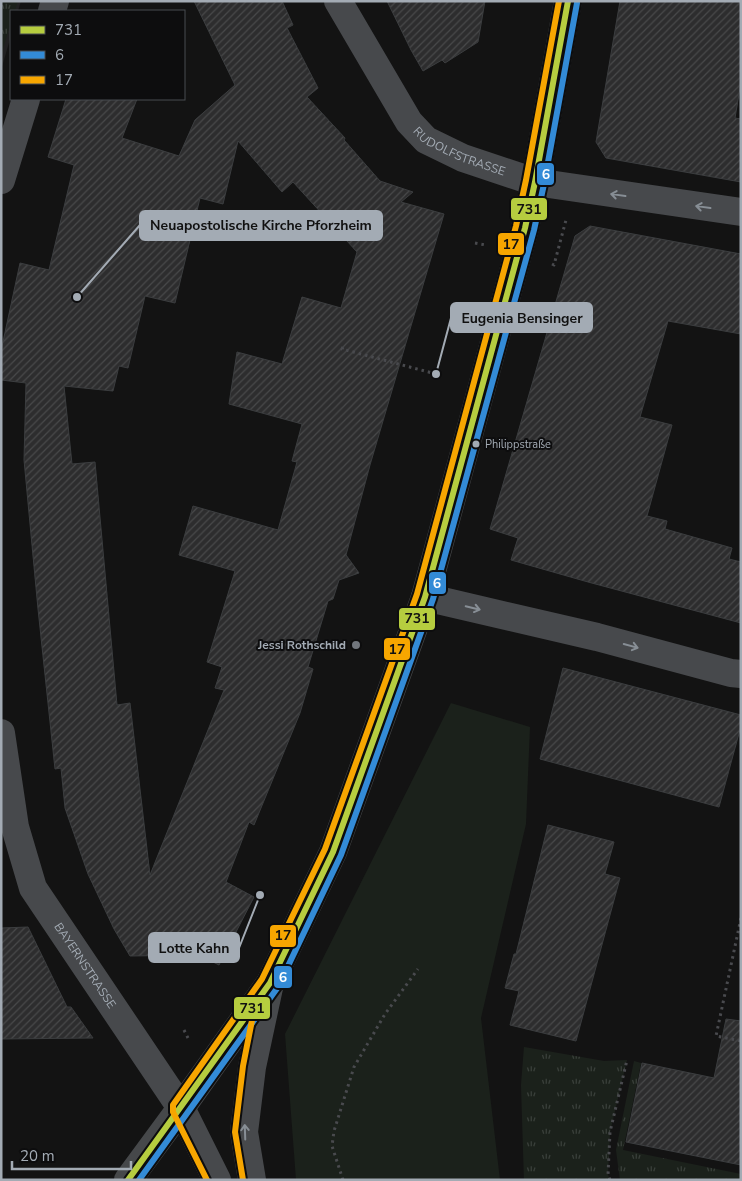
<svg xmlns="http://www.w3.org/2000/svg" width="742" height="1181" font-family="'Nunito Sans',sans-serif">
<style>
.built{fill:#202021}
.grass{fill:url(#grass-tufts)}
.green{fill:#1b211b}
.building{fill:url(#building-hatch);stroke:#3b3d3f;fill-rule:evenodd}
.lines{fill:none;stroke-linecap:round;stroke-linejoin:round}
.path{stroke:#494a4e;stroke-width:3;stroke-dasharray:2.5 4;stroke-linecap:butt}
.minor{stroke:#47494c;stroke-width:28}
.tertiary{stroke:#47494c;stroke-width:28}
.secondary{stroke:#46484a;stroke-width:28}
.bus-1-casing{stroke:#0d0d0e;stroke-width:10}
.bus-2-casing{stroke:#0d0d0e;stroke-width:10}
.bus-3-casing{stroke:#0d0d0e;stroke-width:10}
.bus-1{stroke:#b6cd3f;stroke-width:6}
.bus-2{stroke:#338bd7;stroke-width:6}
.bus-3{stroke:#f7a600;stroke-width:6}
.oneway{stroke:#878e95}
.bus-dot{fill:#a3abb4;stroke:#0d0d0e;stroke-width:2}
.poi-dot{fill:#71767c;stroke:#0d0d0e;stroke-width:2}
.labels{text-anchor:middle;stroke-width:4;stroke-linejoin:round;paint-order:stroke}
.bus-label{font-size:11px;fill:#a3abb4;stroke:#0d0d0e;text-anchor:start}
.street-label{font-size:12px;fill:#a3abb4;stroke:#0d0d0e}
.poi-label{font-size:12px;font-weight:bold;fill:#a3abb4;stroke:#0d0d0e;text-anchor:end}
.leader{fill:none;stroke:#a3abb4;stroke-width:2}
.callout-dot{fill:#a3abb4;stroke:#0d0d0e;stroke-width:2}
.callout{fill:#a3abb4;stroke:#a3abb4;stroke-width:2}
.callout-label{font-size:14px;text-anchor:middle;font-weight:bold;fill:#111}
.line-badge{stroke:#0d0d0e;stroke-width:2}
.badge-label{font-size:14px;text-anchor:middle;font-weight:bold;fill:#fff}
.pale-badge-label{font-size:14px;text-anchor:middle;font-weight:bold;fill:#111}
</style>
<defs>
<pattern id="grass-tufts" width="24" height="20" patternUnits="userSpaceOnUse" patternTransform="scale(1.25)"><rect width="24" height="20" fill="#1b211b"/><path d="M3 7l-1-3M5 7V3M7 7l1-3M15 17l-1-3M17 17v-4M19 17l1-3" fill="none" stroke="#393f3a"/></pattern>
<pattern id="building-hatch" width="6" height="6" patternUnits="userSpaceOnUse" patternTransform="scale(1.25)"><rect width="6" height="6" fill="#2d2d2e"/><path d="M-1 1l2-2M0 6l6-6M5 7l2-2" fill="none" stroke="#48494a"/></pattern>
</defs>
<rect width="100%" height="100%" fill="#131313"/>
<path class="built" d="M1 1H21L18 11H11V36L1 70Z"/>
<path class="grass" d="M1 1H18L15 11H11V23L1 56Z
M524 1047 604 1061 627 1060 610 1132 608 1175 610 1180H524L521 1085Z
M634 1061 641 1063 623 1150 736 1173 741 1174V1180H620L616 1150Z"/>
<path class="green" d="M451 703 530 727 526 824 481 1018 500 1180H296L285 1034Z"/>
<path class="building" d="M194 1H282L293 25 287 28 318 88 307 97 345 138 344 140 380 181 413 192 401 202 444 214 370 465 346 555 359 573 339 580 333 599 328 601 308 667 313 669 300 713 254 825 249 822 226 882 254 897 219 965 199 955 130 956 114 929 88 874 65 808 61 768 55 769 38 609 24 460 26 383 1 380V351L20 263 49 270 74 165 48 157 66 99H137L122 138 179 156 195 120 235 85ZM238 141 282 192 293 182 357 252 341 308 302 297 282 364 237 352 229 404 302 424 292 461 297 462 278 530 193 506 179 555 235 571 207 662 222 667 215 688 224 690 150 875 130 703 117 705 95 462 72 464 64 386 113 391 119 366 128 368 145 296 175 303 200 198 223 204Z
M387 1H485L478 42 445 63 442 60 423 71 411 50Z
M620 1H741V82L735 118 741 119V182L606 158 596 142Z
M590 226 741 254V334L668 321 640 417 672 425 647 516 667 521 665 529 732 548 729 559 741 562V623L588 582 511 560 518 538 490 529 575 236Z
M563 668 741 715V726L719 807 540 759Z
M548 825 614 842 605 874 620 878 576 1041 510 1025 519 991 505 988 514 954H516Z
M28 927 67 1007H71L93 1038 1 1039V928Z
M726 1019 741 1021V1165L626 1142 642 1063 714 1078Z"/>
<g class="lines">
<path class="path" d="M475 243 486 245
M552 264 554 265 566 220
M343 347 342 349 436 374
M741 918 716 1036 741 1041
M184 1030 188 1038
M343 1180 332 1146 334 1131 354 1067 385 1014 418 969
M610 1180 608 1175 610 1132 627 1060"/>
<g class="minor">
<path id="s1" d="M338 1 409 122 426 140 463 158 535 182 741 212"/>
<path d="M52 11 55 1"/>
<path d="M1 180 26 99"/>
<path d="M425 597 597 637 731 673 741 674"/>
<path id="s2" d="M1 733 15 827 33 888 181 1108"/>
</g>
<path class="tertiary" d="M181 1108 217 1180
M252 1180 244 1132 252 1067 270 983"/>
<path class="secondary" d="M128 1180 181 1108 270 983 333 852 425 597 525 228 535 182 568 1"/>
<defs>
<path id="bus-1" d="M128 1180 270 983 333 852 425 597 525 228 535 182 568 1"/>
<path id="bus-2" d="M139 1180 278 987 341 855 433 599 534 230 544 184 577 3"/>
<path id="bus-3" d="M207 1180 173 1112V1105L262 979 325 849 417 594 516 226 526 180 559 1
M243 1180 235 1132 243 1066 256 1000"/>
</defs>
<use href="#bus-1" class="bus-1-casing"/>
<use href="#bus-2" class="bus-2-casing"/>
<use href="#bus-3" class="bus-3-casing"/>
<use href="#bus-1" class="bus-1"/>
<use href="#bus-2" class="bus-2"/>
<use href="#bus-3" class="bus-3"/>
</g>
<defs><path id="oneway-shaft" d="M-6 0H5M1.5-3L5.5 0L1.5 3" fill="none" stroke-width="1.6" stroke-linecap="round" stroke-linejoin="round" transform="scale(1.25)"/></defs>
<g class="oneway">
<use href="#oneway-shaft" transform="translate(618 195) rotate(-172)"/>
<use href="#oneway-shaft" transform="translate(703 207) rotate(-172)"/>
<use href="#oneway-shaft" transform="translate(473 608) rotate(13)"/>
<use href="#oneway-shaft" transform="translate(631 646) rotate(15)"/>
<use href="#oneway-shaft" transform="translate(245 1132) rotate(-92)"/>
</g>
<circle class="bus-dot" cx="476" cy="444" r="4.5"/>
<circle class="poi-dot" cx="356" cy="645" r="5"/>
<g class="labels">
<g class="bus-label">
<text x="485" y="448">Philippstraße</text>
</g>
<g class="street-label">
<text dy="4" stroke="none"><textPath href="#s1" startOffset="200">RUDOLFSTRASSE</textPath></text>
<text dy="4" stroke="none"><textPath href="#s2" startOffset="252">BAYERNSTRASSE</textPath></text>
</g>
<g class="poi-label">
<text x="346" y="649">Jessi Rothschild</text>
</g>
</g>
<path class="leader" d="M77 297L140 225M436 374L451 318M260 895L239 948"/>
<g class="callout-dot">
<circle cx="77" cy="297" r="5"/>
<circle cx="436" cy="374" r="5"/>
<circle cx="260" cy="895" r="5"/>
</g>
<g class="callout">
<rect x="140" y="211" width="242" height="29" rx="5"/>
<rect x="451" y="303" width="141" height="29" rx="5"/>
<rect x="149" y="933" width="90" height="29" rx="5"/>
</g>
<g class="callout-label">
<text x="261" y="230">Neuapostolische Kirche Pforzheim</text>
<text x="522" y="323">Eugenia Bensinger</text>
<text x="194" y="953">Lotte Kahn</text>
</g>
<g class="line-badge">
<rect x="536" y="162" width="19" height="24" rx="5" fill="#338bd7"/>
<rect x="510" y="197" width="38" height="24" rx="5" fill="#b6cd3f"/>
<rect x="497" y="232" width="28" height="24" rx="5" fill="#f7a600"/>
<rect x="428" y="571" width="19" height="24" rx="5" fill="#338bd7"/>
<rect x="398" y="607" width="38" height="24" rx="5" fill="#b6cd3f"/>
<rect x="383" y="637" width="28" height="24" rx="5" fill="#f7a600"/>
<rect x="269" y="924" width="28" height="24" rx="5" fill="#f7a600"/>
<rect x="273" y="965" width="20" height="24" rx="5" fill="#338bd7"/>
<rect x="233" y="996" width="38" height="24" rx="5" fill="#b6cd3f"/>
</g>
<g class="badge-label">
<text x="546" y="179">6</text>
<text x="437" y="588">6</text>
<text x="283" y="982">6</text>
</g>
<g class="pale-badge-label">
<text x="529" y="214">731</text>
<text x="511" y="249">17</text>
<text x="417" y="623">731</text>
<text x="397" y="654">17</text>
<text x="283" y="940">17</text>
<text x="252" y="1013">731</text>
</g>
<rect width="742" height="1181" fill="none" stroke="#a3abb4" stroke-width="5"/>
<rect x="10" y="10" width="175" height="90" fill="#0d0d0e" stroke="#494c50"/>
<rect x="20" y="26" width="25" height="8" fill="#b6cd3f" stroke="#494c50"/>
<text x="55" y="35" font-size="15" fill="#a3abb4">731</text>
<rect x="20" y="51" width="25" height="8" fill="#338bd7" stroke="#494c50"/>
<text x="55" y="60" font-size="15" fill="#a3abb4">6</text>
<rect x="20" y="76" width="25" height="8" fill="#f7a600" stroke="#494c50"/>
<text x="55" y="85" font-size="15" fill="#a3abb4">17</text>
<path d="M12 1161v8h119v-8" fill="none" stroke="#a3abb4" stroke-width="2.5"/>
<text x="20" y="1161" font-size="15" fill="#a3abb4" stroke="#0d0d0e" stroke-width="4" paint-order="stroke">20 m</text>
</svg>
